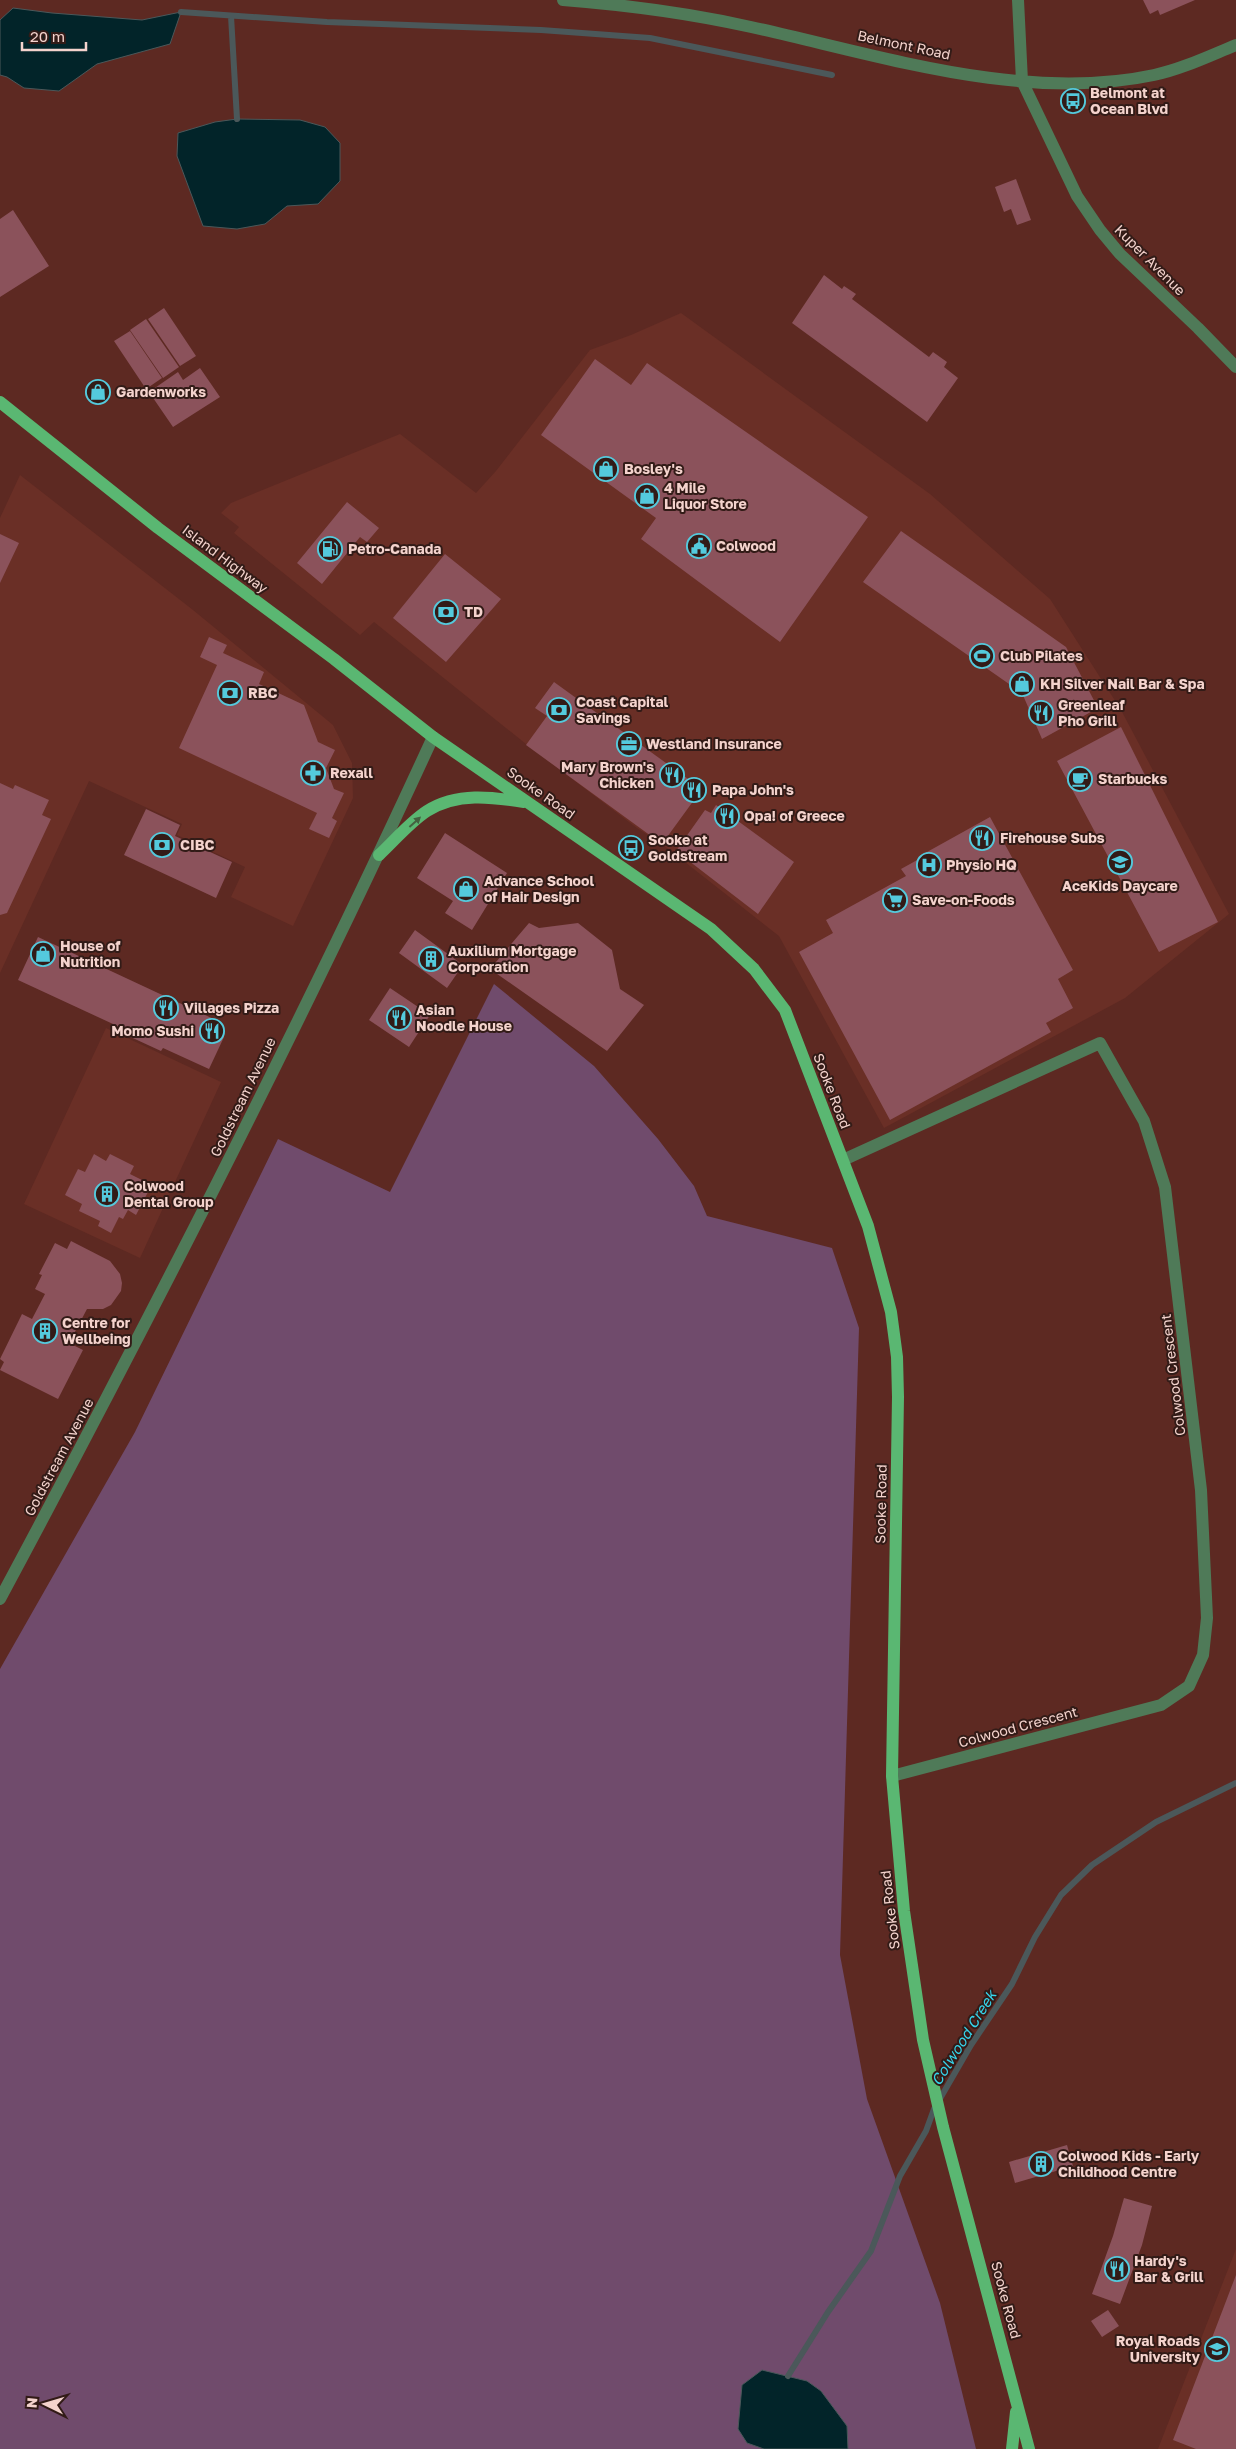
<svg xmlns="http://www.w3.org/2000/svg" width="1236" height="2449" font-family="'Golos Text',sans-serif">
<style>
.built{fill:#6a2f26}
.green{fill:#704b6c}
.water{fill:#022429;stroke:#4b585a}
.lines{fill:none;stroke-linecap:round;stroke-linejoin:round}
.stream{stroke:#4b585a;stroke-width:6}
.building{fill:#8b525b}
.minor{stroke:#4f7a58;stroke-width:12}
.major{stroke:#5ab772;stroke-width:12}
.oneway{fill:#446140}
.labels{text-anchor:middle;stroke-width:4;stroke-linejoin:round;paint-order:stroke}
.street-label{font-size:14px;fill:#f4d3cd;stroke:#321b17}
.poi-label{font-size:14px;font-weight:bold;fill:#f4d3cd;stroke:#321b17;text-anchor:start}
.water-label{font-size:15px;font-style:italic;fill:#36d5ec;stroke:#321b17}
</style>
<rect width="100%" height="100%" fill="#5d2922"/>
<path class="built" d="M681 313 930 494 1050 599 1121 710 1229 914 1125 998 884 1128 779 936 662 844 637 828 526 744 374 622 360 635 234 533 239 527 221 513 231 503 400 434 476 493 496 471 590 350 631 335Z
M20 475 193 610 333 725 352 763 353 798 293 926 231 897 245 867 177 835 182 824 89 781 0 973V518Z
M106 1028 221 1082 140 1258 24 1204Z
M1236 2249V2449H1158Z"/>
<path class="green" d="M494 984 594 1066 658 1139 694 1186 707 1216 832 1248 859 1328 840 1955 867 2099 940 2303 976 2449H0V1669L135 1432 278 1139 390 1192Z"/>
<path class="water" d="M13 8 52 13 142 20 181 12 170 44 97 64 59 91 24 88 7 77 0 75V20Z
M237 119 300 120 325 127 340 143V181L318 204 287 206 265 224 237 229 203 226 177 156 178 133 215 122Z
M762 2370 807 2381 821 2391 847 2426 848 2449H764L747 2443 738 2429 742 2385Z"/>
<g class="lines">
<path class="stream" d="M181 12 327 22 541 30 650 38 832 75
M231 16 237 119
M788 2376 828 2312 871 2251 900 2176 926 2131 934 2109 971 2045 1012 1984 1035 1937 1061 1895 1092 1865 1156 1822 1236 1783"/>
</g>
<path class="building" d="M1143 0H1195L1160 15 1158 10 1150 14Z
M1016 179 1031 220 1017 225 1011 209 1004 212 995 187Z
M13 210 49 266 0 297V219Z
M824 275 842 289 844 286 856 294 852 299 929 357 933 352 947 362 944 367 958 378 927 422 792 323Z
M164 308 196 356 180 366 148 319Z
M146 319 179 367 163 378 130 330Z
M130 331 162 378 146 389 114 341Z
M595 359 631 385 647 363 868 517 780 642 641 539 656 518 541 435Z
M200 368 220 397 173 427 149 392 178 372 183 380Z
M347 502 379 528 367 542 360 537 322 584 297 563Z
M901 531 1066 647 1098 708 1042 739 1022 693 863 582Z
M0 534 19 543 0 583Z
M445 554 501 599 446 662 393 618Z
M209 637 227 645 223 653 264 672 259 684 304 705 318 742 335 750 326 768 334 789 344 793 332 818 337 821 329 838 309 829 317 813 179 748 217 665 200 657Z
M554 682 702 789 662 844 526 745 547 716 535 708Z
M1121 727 1218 922 1159 952 1057 761Z
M0 783 13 789 15 785 49 800 42 815 51 819 7 913 0 915Z
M716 805 794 862 758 914 676 851 705 810 711 813Z
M146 809 180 825 175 836 232 862 216 898 124 855Z
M990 817 1073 970 1058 979 1073 1008 1046 1023 1051 1032 890 1120 799 952 833 933 826 920 906 876 901 869 919 859 918 857Z
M445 833 507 873 472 930 445 913 453 901 417 878Z
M529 923 539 928 578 923 612 950 620 989 644 1005 607 1051 490 969Z
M415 930 463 965 447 988 399 953Z
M38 937 218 1021 224 1037 209 1069 163 1048 161 1051 111 1028 113 1024 18 980Z
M390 988 430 1015 409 1047 369 1020Z
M94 1154 106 1161 110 1154 134 1166 130 1174 144 1181V1190L148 1192 136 1215 128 1210 123 1219 119 1217 111 1233 98 1226 100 1221 79 1211 82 1204 65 1195 78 1169 85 1172Z
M71 1241 110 1261 120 1274 122 1283 121 1291 111 1305 103 1309H87L69 1343 83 1350 58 1399 0 1370 4 1362 0 1359 22 1314 32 1319 45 1294 35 1289 42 1275 39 1274 55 1243 67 1249Z
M1067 2145 1073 2166 1015 2183 1009 2162Z
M1124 2198 1152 2206 1142 2245 1120 2304 1092 2294 1113 2236Z
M1236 2275V2449H1196L1173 2440Z
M1108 2310 1119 2326 1102 2337 1091 2321Z"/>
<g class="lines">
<path class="minor" d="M563 0C626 5 689 13 751 27 879 55 1023 103 1154 75 1182 69 1209 56 1236 45
M1018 0 1022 81 1077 196 1100 230 1120 254 1198 328 1236 367
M843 1160 1100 1043 1144 1121 1165 1187 1201 1490 1207 1618 1203 1655 1189 1686 1161 1705 892 1776
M0 1599C152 1315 299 1029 433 737"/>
<path class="major" d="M0 402 158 528 334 659 433 737 711 929 754 969 785 1010 868 1226 891 1312 897 1357 898 1397 892 1776 904 1911 923 2040 943 2127 1029 2449
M379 855C394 841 410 822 427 811 457 792 492 797 524 802
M1012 2449 1016 2412"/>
</g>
<defs><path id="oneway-solid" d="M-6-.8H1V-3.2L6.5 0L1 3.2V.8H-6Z" transform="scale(1.25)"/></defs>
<use class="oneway" href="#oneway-solid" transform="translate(415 822) rotate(-42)"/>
<defs>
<symbol id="bus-ring" viewBox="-11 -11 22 22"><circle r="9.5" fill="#321b17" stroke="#54cadd" stroke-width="1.5"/><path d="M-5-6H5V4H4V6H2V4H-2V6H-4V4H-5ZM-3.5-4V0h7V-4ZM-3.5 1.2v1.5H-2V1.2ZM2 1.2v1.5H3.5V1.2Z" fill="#54cadd"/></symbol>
<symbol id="shop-ring" viewBox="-11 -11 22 22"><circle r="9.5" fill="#321b17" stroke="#54cadd" stroke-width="1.5"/><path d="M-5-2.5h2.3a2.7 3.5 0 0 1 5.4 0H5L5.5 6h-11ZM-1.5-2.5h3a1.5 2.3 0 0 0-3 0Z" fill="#54cadd"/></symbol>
<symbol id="civic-ring" viewBox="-11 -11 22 22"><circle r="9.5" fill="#321b17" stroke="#54cadd" stroke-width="1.5"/><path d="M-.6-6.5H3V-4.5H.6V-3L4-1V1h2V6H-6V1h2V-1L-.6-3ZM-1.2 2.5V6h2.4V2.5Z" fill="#54cadd"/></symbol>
<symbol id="fuel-ring" viewBox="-11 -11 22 22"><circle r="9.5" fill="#321b17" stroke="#54cadd" stroke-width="1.5"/><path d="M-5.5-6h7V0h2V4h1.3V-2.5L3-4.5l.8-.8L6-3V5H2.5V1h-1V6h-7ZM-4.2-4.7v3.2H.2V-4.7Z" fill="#54cadd"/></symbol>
<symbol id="bank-ring" viewBox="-11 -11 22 22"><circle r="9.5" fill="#321b17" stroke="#54cadd" stroke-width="1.5"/><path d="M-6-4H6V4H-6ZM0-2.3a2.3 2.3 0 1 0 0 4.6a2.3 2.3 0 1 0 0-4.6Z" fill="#54cadd"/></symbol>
<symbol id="stadium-ring" viewBox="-11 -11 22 22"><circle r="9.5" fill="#321b17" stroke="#54cadd" stroke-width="1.5"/><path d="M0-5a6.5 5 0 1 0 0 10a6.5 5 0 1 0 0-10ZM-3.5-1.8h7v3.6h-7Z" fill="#54cadd"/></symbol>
<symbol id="restaurant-ring" viewBox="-11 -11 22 22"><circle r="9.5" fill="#321b17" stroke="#54cadd" stroke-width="1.5"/><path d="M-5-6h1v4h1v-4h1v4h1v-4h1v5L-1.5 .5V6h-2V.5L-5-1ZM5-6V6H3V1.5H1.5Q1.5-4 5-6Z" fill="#54cadd"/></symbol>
<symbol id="office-ring" viewBox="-11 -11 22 22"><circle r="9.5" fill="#321b17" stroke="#54cadd" stroke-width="1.5"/><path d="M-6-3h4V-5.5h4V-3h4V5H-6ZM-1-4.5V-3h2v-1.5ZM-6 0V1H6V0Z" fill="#54cadd"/></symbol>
<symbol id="pharmacy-ring" viewBox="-11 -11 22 22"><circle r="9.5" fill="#321b17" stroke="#54cadd" stroke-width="1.5"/><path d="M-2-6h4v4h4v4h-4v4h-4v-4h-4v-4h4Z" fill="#54cadd"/></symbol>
<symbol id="cafe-ring" viewBox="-11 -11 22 22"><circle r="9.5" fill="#321b17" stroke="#54cadd" stroke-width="1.5"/><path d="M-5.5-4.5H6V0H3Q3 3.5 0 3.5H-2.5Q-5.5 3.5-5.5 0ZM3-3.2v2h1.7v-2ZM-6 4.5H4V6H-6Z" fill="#54cadd"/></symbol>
<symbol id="school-ring" viewBox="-11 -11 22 22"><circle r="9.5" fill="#321b17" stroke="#54cadd" stroke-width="1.5"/><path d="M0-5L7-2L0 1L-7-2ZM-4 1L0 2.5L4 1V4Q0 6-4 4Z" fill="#54cadd"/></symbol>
<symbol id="hospital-ring" viewBox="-11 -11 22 22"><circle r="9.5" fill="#321b17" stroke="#54cadd" stroke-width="1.5"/><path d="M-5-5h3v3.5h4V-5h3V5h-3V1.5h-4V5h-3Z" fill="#54cadd"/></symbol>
<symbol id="supermarket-ring" viewBox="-11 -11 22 22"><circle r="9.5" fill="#321b17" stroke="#54cadd" stroke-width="1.5"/><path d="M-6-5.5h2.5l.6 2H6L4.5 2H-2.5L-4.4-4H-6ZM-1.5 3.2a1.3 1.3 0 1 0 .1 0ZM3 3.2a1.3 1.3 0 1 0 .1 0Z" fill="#54cadd"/></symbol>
<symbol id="building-ring" viewBox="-11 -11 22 22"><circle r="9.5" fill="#321b17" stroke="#54cadd" stroke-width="1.5"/><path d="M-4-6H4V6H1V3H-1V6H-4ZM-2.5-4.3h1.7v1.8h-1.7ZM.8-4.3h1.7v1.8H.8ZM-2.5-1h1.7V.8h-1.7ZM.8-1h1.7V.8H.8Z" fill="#54cadd"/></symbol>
<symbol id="university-ring" viewBox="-11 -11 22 22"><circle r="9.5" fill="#321b17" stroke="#54cadd" stroke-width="1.5"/><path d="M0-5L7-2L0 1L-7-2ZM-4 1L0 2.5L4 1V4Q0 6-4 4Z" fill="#54cadd"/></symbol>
</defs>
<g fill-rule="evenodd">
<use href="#bus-ring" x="1059" y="87" width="28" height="28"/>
<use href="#shop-ring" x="84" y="378" width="28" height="28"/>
<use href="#shop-ring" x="592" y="455" width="28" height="28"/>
<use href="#shop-ring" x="633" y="482" width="28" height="28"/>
<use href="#civic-ring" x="685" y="532" width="28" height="28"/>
<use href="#fuel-ring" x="316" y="535" width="28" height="28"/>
<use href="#bank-ring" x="432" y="598" width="28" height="28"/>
<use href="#stadium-ring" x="968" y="642" width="28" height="28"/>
<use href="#shop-ring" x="1008" y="670" width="28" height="28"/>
<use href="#bank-ring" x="216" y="679" width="28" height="28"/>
<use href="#bank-ring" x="545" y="696" width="28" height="28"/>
<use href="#restaurant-ring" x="1027" y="699" width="28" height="28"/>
<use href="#office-ring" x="615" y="730" width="28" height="28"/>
<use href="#pharmacy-ring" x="299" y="759" width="28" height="28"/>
<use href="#restaurant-ring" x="658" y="761" width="28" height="28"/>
<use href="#cafe-ring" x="1066" y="765" width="28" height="28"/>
<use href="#restaurant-ring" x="680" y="776" width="28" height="28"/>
<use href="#restaurant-ring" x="713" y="802" width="28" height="28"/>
<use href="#restaurant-ring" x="968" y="824" width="28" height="28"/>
<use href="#bank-ring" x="148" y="831" width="28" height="28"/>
<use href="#bus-ring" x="617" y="834" width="28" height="28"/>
<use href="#school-ring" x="1106" y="848" width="28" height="28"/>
<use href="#hospital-ring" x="915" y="851" width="28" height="28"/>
<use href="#shop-ring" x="452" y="875" width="28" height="28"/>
<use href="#supermarket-ring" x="881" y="886" width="28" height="28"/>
<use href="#shop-ring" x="29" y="940" width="28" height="28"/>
<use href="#building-ring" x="417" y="945" width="28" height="28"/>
<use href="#restaurant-ring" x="152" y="994" width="28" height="28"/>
<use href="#restaurant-ring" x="385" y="1004" width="28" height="28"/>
<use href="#restaurant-ring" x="198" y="1017" width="28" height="28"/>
<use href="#building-ring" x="93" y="1180" width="28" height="28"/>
<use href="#building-ring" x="31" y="1317" width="28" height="28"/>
<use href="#building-ring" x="1027" y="2150" width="28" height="28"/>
<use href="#restaurant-ring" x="1103" y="2255" width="28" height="28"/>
<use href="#university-ring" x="1203" y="2335" width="28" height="28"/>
</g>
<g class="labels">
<g class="street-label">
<text transform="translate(904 45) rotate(12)" y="5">Belmont Road</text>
<text transform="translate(1150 260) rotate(45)" y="5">Kuper Avenue</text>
<text transform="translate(225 559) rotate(37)" y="5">Island Highway</text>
<text transform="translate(541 793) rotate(35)" y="5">Sooke Road</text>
<text transform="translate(832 1091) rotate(69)" y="5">Sooke Road</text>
<text transform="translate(243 1097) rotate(-64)" y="5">Goldstream Avenue</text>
<text transform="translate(1173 1375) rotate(-97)" y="5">Colwood Crescent</text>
<text transform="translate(59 1457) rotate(-62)" y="5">Goldstream Avenue</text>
<text transform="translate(881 1504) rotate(-89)" y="5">Sooke Road</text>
<text transform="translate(1018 1727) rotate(-15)" y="5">Colwood Crescent</text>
<text transform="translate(890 1910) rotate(-97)" y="5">Sooke Road</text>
<text transform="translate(1006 2300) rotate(75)" y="5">Sooke Road</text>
</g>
<g class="poi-label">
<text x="1090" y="98">Belmont at<tspan x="1090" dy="16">Ocean Blvd</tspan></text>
<text x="116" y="397">Gardenworks</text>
<text x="624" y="474">Bosley's</text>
<text x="664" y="493">4 Mile<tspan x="664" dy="16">Liquor Store</tspan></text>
<text x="716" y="551">Colwood</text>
<text x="348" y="554">Petro-Canada</text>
<text x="464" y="617">TD</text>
<text x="1000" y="661">Club Pilates</text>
<text x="1040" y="689">KH Silver Nail Bar &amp; Spa</text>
<text x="248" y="698">RBC</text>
<text x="576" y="707">Coast Capital<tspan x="576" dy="16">Savings</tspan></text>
<text x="1058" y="710">Greenleaf<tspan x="1058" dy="16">Pho Grill</tspan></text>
<text x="646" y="749">Westland Insurance</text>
<text x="654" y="772" text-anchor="end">Mary Brown's<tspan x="654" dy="16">Chicken</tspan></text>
<text x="330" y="778">Rexall</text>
<text x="1098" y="784">Starbucks</text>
<text x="712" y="795">Papa John's</text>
<text x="744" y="821">Opa! of Greece</text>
<text x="1000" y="843">Firehouse Subs</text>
<text x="648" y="845">Sooke at<tspan x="648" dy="16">Goldstream</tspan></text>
<text x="180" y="850">CIBC</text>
<text x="946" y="870">Physio HQ</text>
<text x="484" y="886">Advance School<tspan x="484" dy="16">of Hair Design</tspan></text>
<text x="1120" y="891" text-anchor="middle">AceKids Daycare</text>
<text x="912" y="905">Save-on-Foods</text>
<text x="60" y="951">House of<tspan x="60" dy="16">Nutrition</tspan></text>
<text x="448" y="956">Auxilium Mortgage<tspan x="448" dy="16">Corporation</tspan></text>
<text x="184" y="1013">Villages Pizza</text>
<text x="416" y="1015">Asian<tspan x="416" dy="16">Noodle House</tspan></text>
<text x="194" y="1036" text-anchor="end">Momo Sushi</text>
<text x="124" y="1191">Colwood<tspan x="124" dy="16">Dental Group</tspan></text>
<text x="62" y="1328">Centre for<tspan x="62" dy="16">Wellbeing</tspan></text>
<text x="1058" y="2161">Colwood Kids - Early<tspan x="1058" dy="16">Childhood Centre</tspan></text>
<text x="1134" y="2266">Hardy's<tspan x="1134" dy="16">Bar &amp; Grill</tspan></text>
<text x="1200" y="2346" text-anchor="end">Royal Roads<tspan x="1200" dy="16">University</tspan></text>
</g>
<g class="water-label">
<text transform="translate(964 2038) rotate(-58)" y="5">Colwood Creek</text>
</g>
</g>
<g transform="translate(45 2404) rotate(275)" stroke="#321b17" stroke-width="4" paint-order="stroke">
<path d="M0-4L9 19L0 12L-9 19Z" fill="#f4d3cd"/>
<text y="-8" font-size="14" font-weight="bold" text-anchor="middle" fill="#f4d3cd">N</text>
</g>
<path d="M22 42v8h64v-8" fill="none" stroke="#f4d3cd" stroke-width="2.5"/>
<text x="30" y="42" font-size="15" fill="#f4d3cd" stroke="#321b17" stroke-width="4" paint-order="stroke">20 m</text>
</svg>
